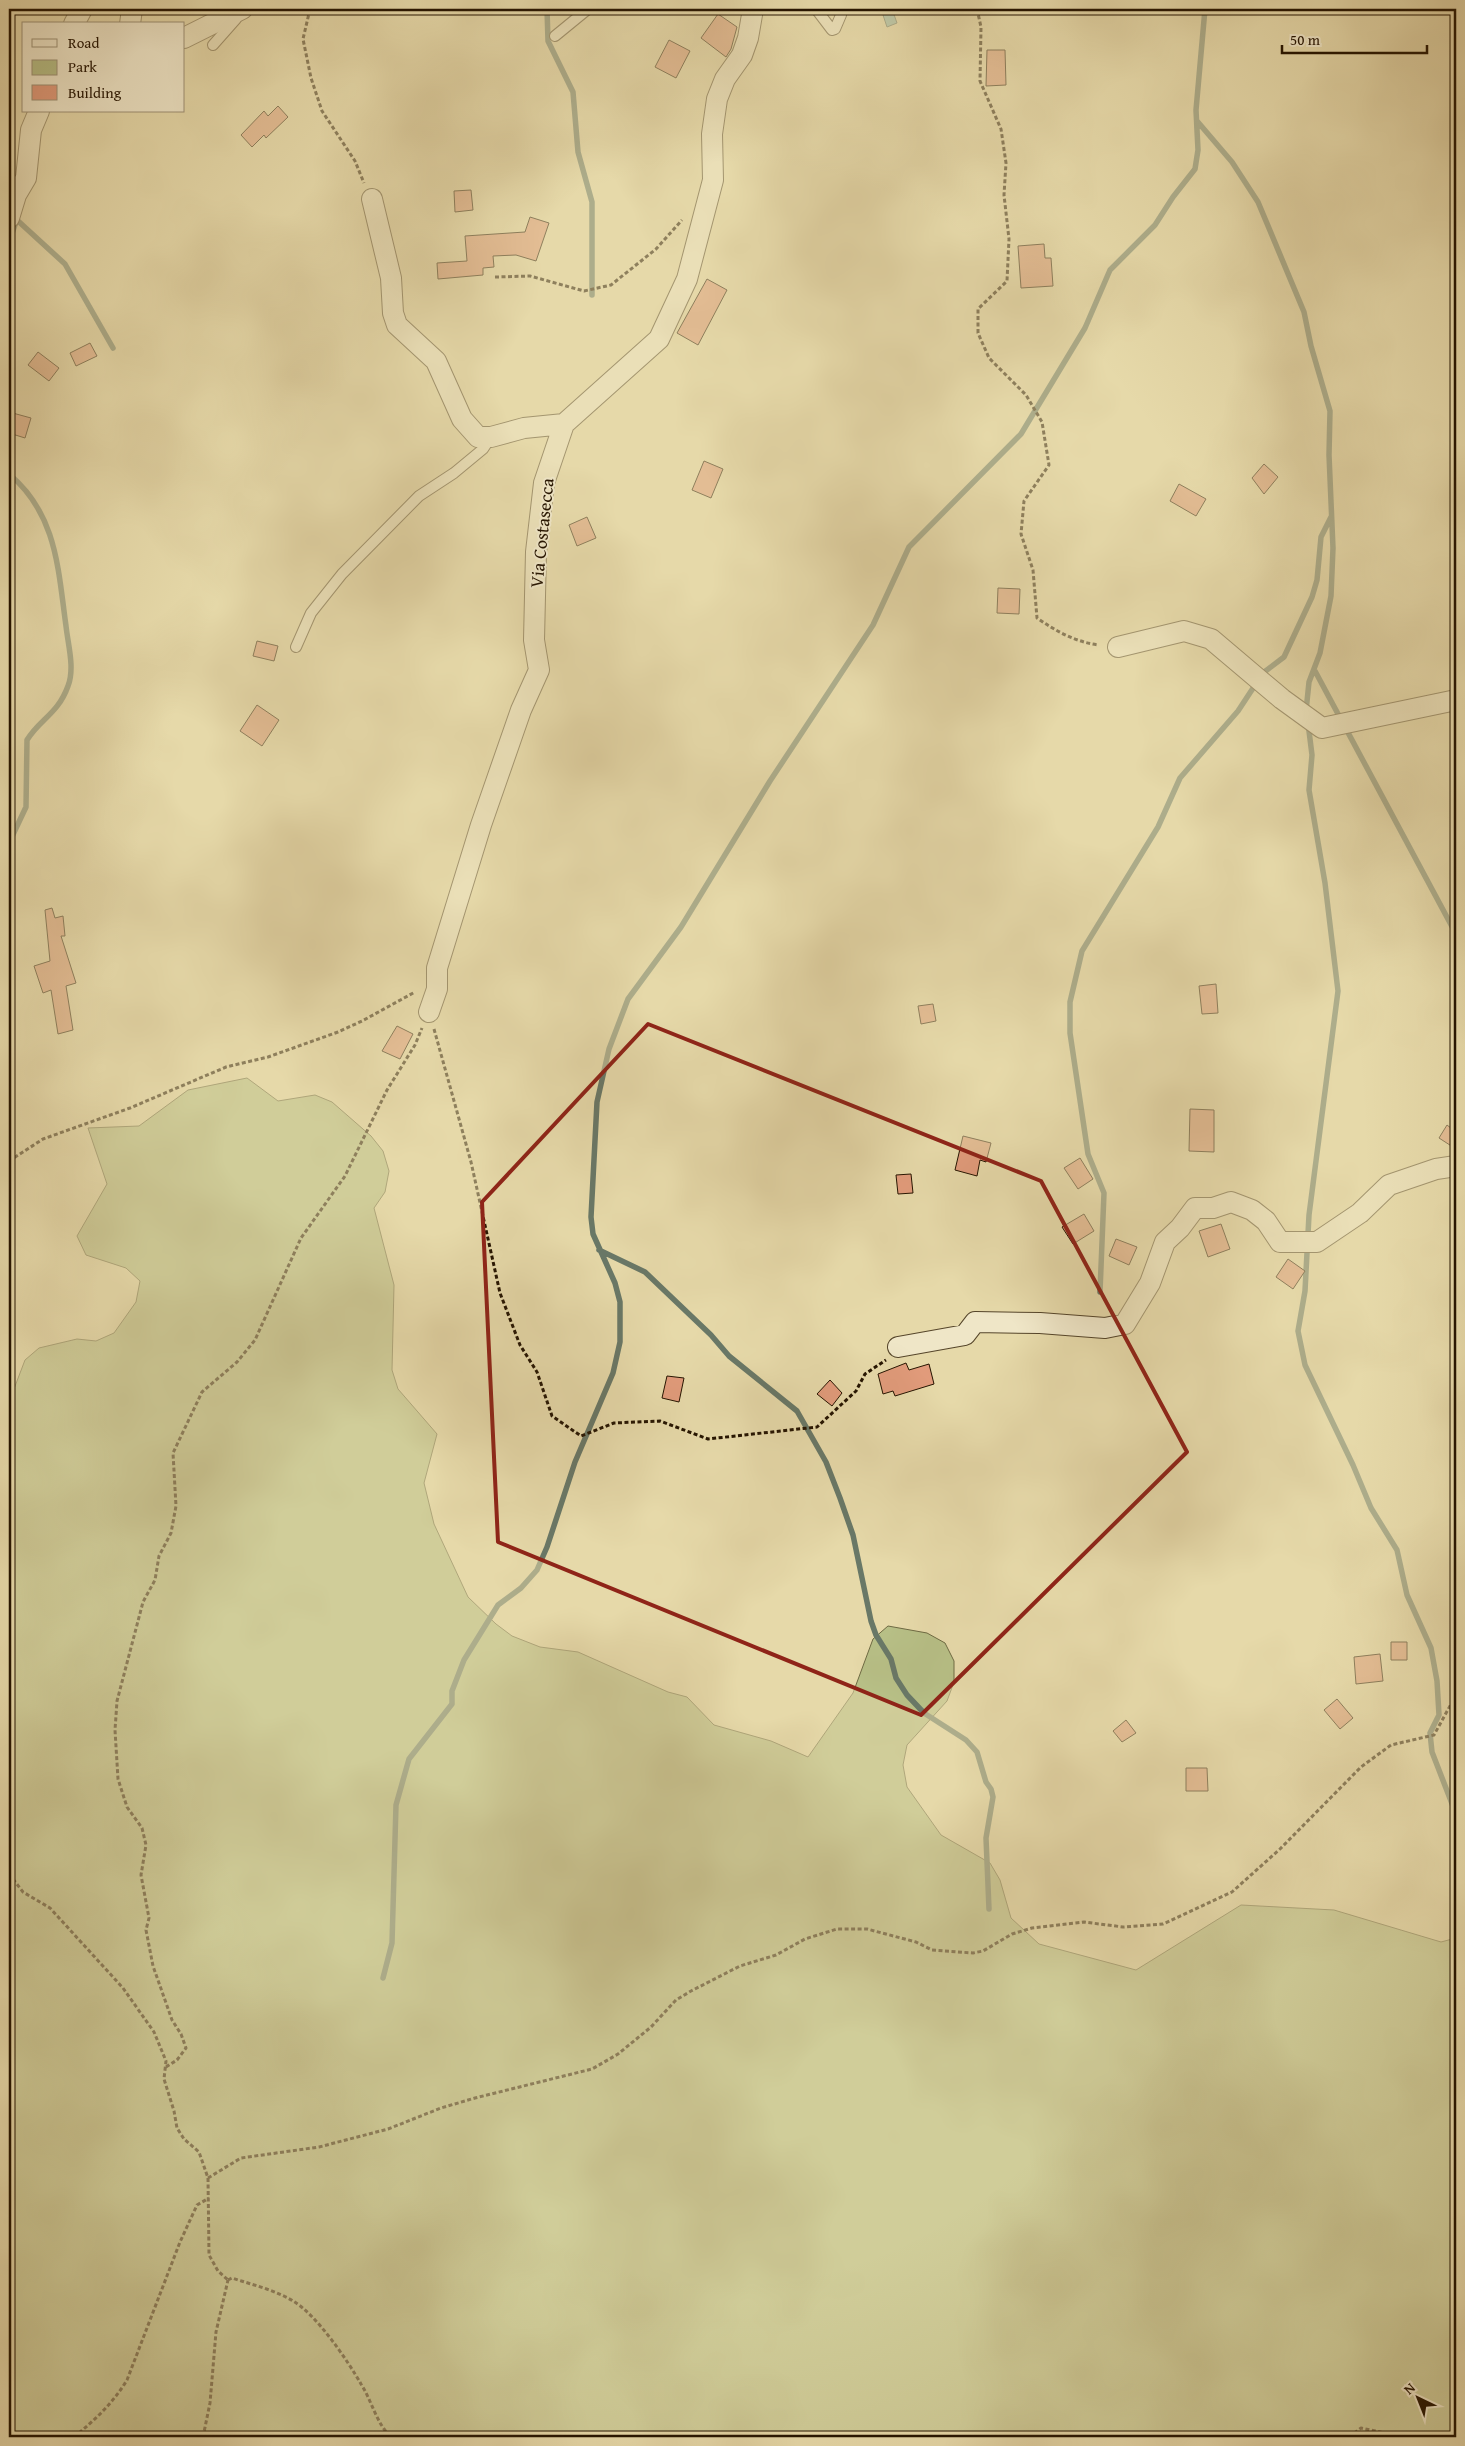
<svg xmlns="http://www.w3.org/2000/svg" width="1465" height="2446" font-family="'Gentium Book Plus',serif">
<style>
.green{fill:#b7bf86;stroke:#6e6a43}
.water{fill:#96baab;stroke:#697867}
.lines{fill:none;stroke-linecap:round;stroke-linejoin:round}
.stream{stroke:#697867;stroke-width:5.5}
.building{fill:#e19b7b;stroke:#251400}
.lane-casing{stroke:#55452a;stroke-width:12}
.street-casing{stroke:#55452a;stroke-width:22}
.path{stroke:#251400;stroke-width:3;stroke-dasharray:4 2.5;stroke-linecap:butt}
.lane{stroke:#efe6c7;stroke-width:10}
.street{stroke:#efe6c7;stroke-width:20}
.marked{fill:none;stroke:#8f2418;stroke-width:4;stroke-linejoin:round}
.labels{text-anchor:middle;stroke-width:4;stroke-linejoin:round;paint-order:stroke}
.street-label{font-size:18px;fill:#251400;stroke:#efe6c7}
</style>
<rect width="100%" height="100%" fill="#e6d9a9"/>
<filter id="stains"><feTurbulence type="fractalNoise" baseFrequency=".004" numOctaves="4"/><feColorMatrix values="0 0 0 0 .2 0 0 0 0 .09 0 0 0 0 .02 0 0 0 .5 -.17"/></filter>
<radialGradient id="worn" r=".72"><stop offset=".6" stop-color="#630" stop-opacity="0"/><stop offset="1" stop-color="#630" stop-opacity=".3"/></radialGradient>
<path class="green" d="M247 1078 278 1101 315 1095 332 1102 371 1136 383 1151 389 1171 385 1192 374 1208 394 1285 392 1370 398 1389 437 1434 424 1483 434 1524 468 1597 496 1624 512 1636 540 1647 578 1652 668 1692 687 1697 714 1725 771 1741 808 1757 853 1693 873 1639 888 1626 927 1633 945 1643 954 1661V1682L947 1701 907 1745 903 1765 907 1787 941 1835 990 1863 1000 1880 1011 1918 1039 1944 1136 1970 1241 1905 1334 1910 1441 1942 1456 1938V2437H9V1402L25 1360 39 1348 77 1339 96 1341 114 1333 136 1302 140 1281 126 1268 86 1255 77 1236 107 1184 88 1128 139 1126 188 1090Z"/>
<path class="water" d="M881 9H892L897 23 887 27Z"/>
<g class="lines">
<path class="stream" d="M547 9 548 41 573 92 578 152 592 202V295
M1197 121 1232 162 1258 202 1304 312 1311 346 1330 411 1329 455 1333 548 1331 596 1320 653 1309 682 1306 711
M17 220 65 264 113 348
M9 242 17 219
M9 474C57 514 58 569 66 626 68 645 75 668 68 686 58 714 40 719 27 740L26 807 9 843
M1315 671 1456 934
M1308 723 1312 755 1309 790 1325 883 1338 991 1309 1215 1305 1291 1298 1331 1305 1365 1353 1465 1371 1508 1397 1550 1407 1595 1431 1648 1437 1681 1439 1715 1430 1733 1432 1752 1456 1814
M599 1250 645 1272 711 1335 729 1356 797 1411 826 1462 840 1498 853 1535 871 1621 876 1635 891 1659 896 1678 907 1695 924 1713 966 1740 977 1752 986 1782 991 1789 993 1797 986 1838 989 1909
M1100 1292 1104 1193 1088 1154 1070 1033V1002L1082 951 1158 827 1180 778 1238 711 1263 673 1284 657 1312 597 1317 580 1321 537 1331 517
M383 1978 392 1943 396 1805 409 1759 452 1704V1691L464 1660 498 1605 521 1588 537 1570 547 1547 575 1462 613 1373 620 1342V1302L615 1283 593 1234 591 1217 597 1102 609 1049 628 999 681 927 770 781 873 625 909 547 1021 434 1085 328 1110 270 1155 225 1173 197 1195 169 1198 150 1196 110 1205 9"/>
</g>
<path class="building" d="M718 14 737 27 731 49 726 57 701 38Z
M669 40 690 51 676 78 655 67Z
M987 50H1005L1006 85 986 86Z
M278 106 288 117 266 138 264 135 252 147 241 135 264 111 268 116Z
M471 190 473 210 455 212 454 191Z
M530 217 549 223 536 261 516 255 493 256 494 267 483 268V275L438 279 437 263 467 261 465 236 525 232Z
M1044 244 1045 258H1051L1053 286 1021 288 1018 246Z
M707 279 727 290 698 345 677 333Z
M90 343 97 356 76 366 70 353Z
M38 352 59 368 49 381 28 365Z
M9 412 31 418 25 438 9 433Z
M704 461 723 469 711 498 692 490Z
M1264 464 1278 477 1264 494 1252 478Z
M1179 484 1206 499 1196 516 1170 501Z
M587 517 596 538 577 546 569 525Z
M998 588 1020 589 1019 614 997 613Z
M257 641 278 646 274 661 253 656Z
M257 705 279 720 262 746 240 731Z
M52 908 55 918 63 916 65 936H61L76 983 66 986 73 1030 58 1034 51 990 43 993 34 966 50 961 45 910Z
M1216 984 1218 1013 1202 1014 1199 986Z
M933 1004 936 1021 921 1024 918 1006Z
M397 1026 413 1034 400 1059 382 1051Z
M1190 1109 1214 1110V1152L1189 1151Z
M1447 1125 1456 1132V1149L1439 1138Z
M963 1136 991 1143 986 1162 980 1160 977 1176 955 1170Z
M1080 1158 1093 1179 1078 1189 1064 1168Z
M911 1174 913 1193 898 1194 896 1175Z
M1084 1214 1094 1231 1073 1244 1062 1227Z
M1221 1224 1230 1249 1208 1257 1199 1231Z
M1116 1239 1137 1247 1129 1265 1109 1256Z
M1288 1259 1305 1271 1293 1289 1276 1277Z
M906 1363 909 1370 929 1364 934 1384 895 1396 893 1391 883 1394 878 1374Z
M667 1376 684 1378 679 1402 662 1398Z
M830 1380 842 1393 832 1406 817 1394Z
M1391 1642H1407V1660H1391Z
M1380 1654 1383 1681 1356 1684 1354 1657Z
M1337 1699 1353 1718 1340 1729 1324 1710Z
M1126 1720 1136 1733 1122 1742 1113 1731Z
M1186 1768H1207L1208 1791H1186Z"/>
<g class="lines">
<defs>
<path id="lane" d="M816 9 832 30 835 29 841 15
M555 36 588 9
M213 45 236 19
M296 647 311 613 342 574 419 496 454 473 483 449 491 437"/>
<path id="street" d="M74 24 82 9
M130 24 132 9
M184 38 242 9
M372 199 391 278 393 313 397 325 436 361 462 419 478 437H491L524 428 564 424
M9 218 16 195 26 178 31 130 39 111
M1118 647 1184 631 1211 639 1282 699 1322 728 1456 700
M429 1012 437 989V968L481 825 521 710 539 670 534 640 536 552 544 483 564 424 659 339 687 279 713 180 712 134 717 99 725 79 742 55 748 38 753 9
M898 1347 965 1335 975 1322 1040 1323 1105 1328 1125 1324 1150 1283 1165 1242 1180 1228 1195 1208H1213L1231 1202 1252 1210 1266 1221 1280 1242H1317L1360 1213 1389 1185 1436 1169 1456 1166"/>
</defs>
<use href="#lane" class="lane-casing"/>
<use href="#street" class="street-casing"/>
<path class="path" d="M310 9 303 39 311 78 322 111 355 161 364 183
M977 9 981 27 980 81 1001 129 1006 163 1004 195 1009 239 1007 281 978 309V333L989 358 1026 395 1042 422 1049 465 1024 501 1021 534 1033 570 1037 618C1056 631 1075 642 1099 645
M495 277 530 276 584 291 611 285 656 249 682 220
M434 1029 471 1162 500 1293 520 1345 537 1372 552 1416 581 1436 614 1423 660 1421 708 1439 817 1427 856 1391 865 1374 886 1360
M9 1161 43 1139 130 1108 226 1067 268 1057 338 1032 362 1021 415 992
M9 1874 23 1892 50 1908 123 1988 154 2032 166 2061 164 2079 174 2111 177 2128 184 2139 199 2152 208 2178 209 2255 218 2271 228 2280
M166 2067 177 2060 186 2048 181 2034 172 2020 153 1966 146 1930 149 1918 141 1875 146 1845 142 1828 127 1807 118 1779 115 1730 117 1701 143 1602 155 1580 159 1556 171 1533 176 1506 173 1453 202 1392 237 1362 255 1340 301 1238 345 1176 387 1090 415 1045 422 1028
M208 2178 241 2158 319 2147 388 2129 441 2108 475 2098 592 2069 618 2054 651 2027 676 2000 691 1991 740 1966 776 1955 805 1939 837 1929H867L916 1942 932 1950 973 1953 983 1951 1012 1934 1032 1928 1084 1922 1123 1927 1163 1924 1232 1892 1280 1849 1361 1767 1391 1745 1434 1735 1456 1695
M228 2280 232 2278C253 2285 275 2290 293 2301 316 2314 348 2361 361 2384 372 2401 376 2423 391 2437
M74 2437C95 2420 113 2403 127 2380L180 2242 197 2205 209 2198
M203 2437 210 2403 216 2332 228 2280
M1349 2437 1361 2428 1404 2437"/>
<use href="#lane" class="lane"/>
<use href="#street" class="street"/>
</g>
<path d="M0 0H1465V2446H0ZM648 1024 1041 1181 1187 1452 921 1715 498 1542 482 1202Z" fill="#e6d9a9" fill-opacity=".55" fill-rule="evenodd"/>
<path class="marked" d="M648 1024 1041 1181 1187 1452 921 1715 498 1542 482 1202Z"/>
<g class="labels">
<g class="street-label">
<text transform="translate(542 533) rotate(-84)" y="6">Via Costasecca</text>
</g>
</g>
<rect width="1465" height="2446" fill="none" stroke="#e6d9a9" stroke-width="30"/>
<rect x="10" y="10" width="1445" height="2426" fill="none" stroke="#251400" stroke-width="2.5"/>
<rect x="15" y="15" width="1435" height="2416" fill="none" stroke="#251400"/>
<rect x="22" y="22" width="162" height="90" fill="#efe6c7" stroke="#9e9277"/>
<rect x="32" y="39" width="25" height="8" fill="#efe6c7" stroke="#9e9277"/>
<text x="68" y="48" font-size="15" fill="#251400">Road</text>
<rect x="32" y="60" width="25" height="15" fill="#b7bf86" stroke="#9e9277"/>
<text x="68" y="72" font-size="15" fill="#251400">Park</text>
<rect x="32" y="85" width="25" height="15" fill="#e19b7b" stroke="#9e9277"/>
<text x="68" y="98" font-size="15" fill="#251400">Building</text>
<g transform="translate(1418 2398) rotate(317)" stroke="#efe6c7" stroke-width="4" paint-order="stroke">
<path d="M0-4L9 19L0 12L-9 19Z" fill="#251400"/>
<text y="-8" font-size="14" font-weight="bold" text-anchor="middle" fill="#251400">N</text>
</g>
<path d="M1282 45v8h145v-8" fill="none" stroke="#251400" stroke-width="2.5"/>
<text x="1290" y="45" font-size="15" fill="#251400" stroke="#efe6c7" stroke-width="4" paint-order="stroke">50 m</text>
<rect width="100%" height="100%" filter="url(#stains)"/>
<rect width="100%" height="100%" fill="url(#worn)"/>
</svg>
